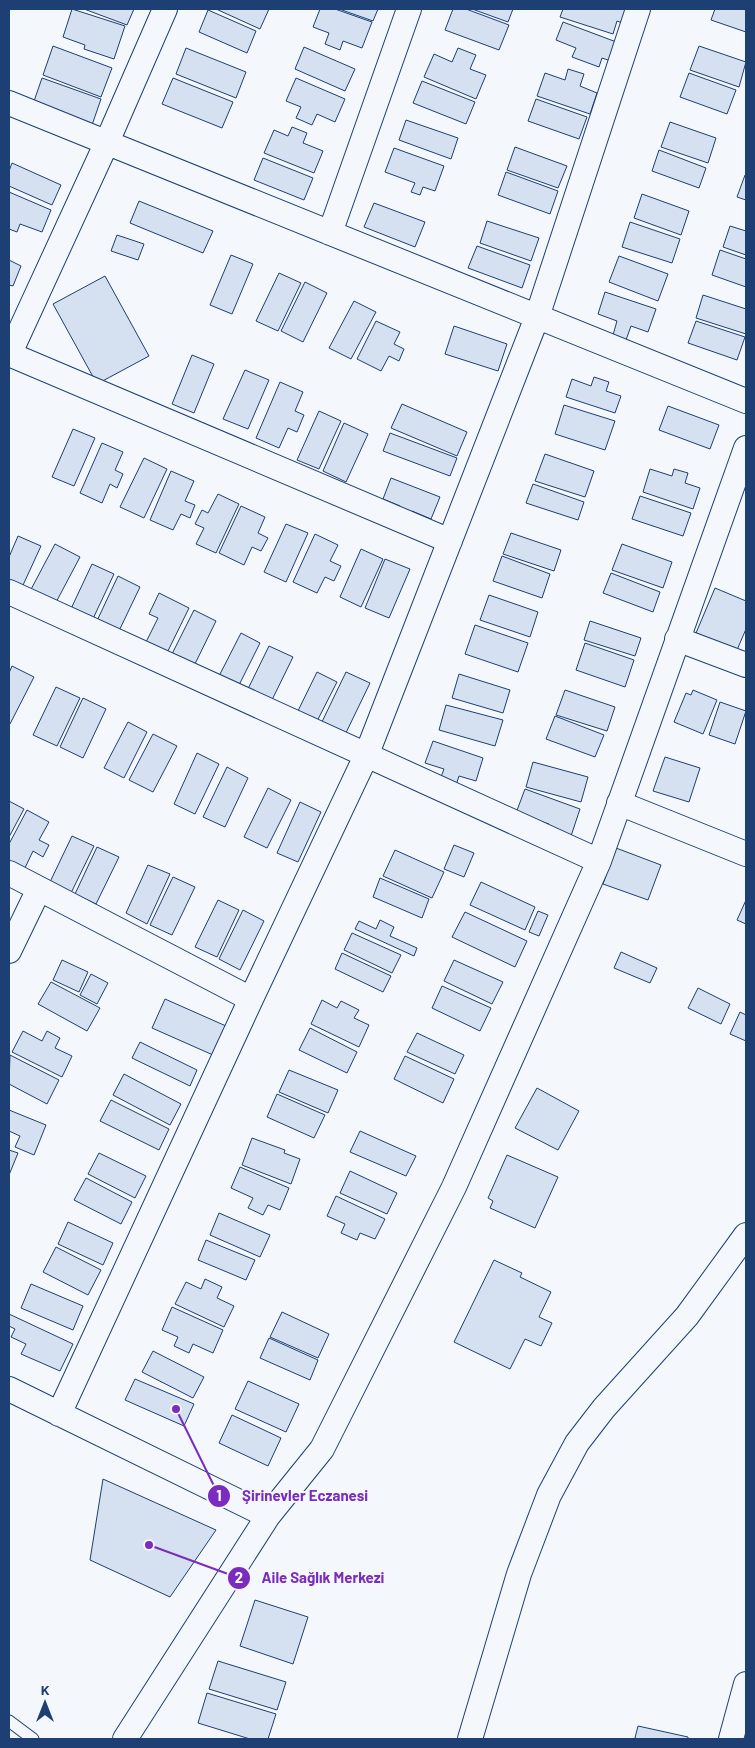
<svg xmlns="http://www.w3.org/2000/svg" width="755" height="1748" font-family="Barlow,sans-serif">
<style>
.building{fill:#d5e0f0;stroke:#1d3f73}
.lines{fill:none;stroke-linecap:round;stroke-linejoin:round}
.lane-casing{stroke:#1d3f73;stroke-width:13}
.street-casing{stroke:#1d3f73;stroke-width:26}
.lane{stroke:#f4f7fb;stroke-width:11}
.street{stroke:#f4f7fb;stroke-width:24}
.leader{fill:none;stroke:#7b2cbf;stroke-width:2}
.callout-dot{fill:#7b2cbf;stroke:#f4f7fb;stroke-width:2}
.mark-label{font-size:15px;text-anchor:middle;font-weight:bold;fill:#fff}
.callout-label{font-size:15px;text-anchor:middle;font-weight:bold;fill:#7b2cbf;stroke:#f4f7fb;stroke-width:4;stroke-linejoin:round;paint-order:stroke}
</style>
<rect width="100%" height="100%" fill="#f4f7fb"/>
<path class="building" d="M72 9 125 26 114 59 84 49 85 45 63 37Z
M84 9H134L127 25Z
M216 9H269L260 29Z
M320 9H335L372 22 362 48 343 41 340 50 325 44 329 33 313 27Z
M339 9H378L373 21Z
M453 9H466L509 25 499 50 445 30Z
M472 9H513L508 22Z
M563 9H630L625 24 617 21 613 34 560 17Z
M715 9H746V32L711 20Z
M208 10 256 31 247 53 199 32Z
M563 22 619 43 611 61 602 58 599 67 572 57 576 48 556 40Z
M53 46 112 68 101 97 43 75Z
M699 46 746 62 739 87 690 70Z
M304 47 355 69 345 91 295 69Z
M186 48 246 72 236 98 176 74Z
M458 48 476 55 470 69 486 75 476 99 424 77 434 54 452 62Z
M568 69 584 74 580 86 597 93 590 114 537 96 545 73 565 80Z
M689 73 736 90 727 114 680 97Z
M42 78 101 99 91 128 32 107Z
M173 78 233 102 222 128 162 104Z
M296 78 345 99 335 122 317 114 312 125 296 118 301 107 286 101Z
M422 81 475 102 466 124 413 103Z
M536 99 587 117 579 139 528 121Z
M406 120 458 138 451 159 399 140Z
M670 122 716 138 708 163 661 147Z
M292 127 307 133 303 143 323 151 314 173 264 153 274 130 288 136Z
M515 147 567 166 558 188 507 170Z
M394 148 444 166 435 191 423 187 420 195 411 192 415 183 385 172Z
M659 150 706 168 699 188 652 171Z
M263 158 313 178 304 200 254 180Z
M12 163 61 185 52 205 9 186V171Z
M506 172 558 191 550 214 498 195Z
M745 175H746V200L737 197Z
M9 192 51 210 42 232 20 224 17 232 9 229Z
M642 194 689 211 681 235 634 218Z
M139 201 213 231 203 253 130 223Z
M374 203 425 222 415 247 364 227Z
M487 221 539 238 531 261 480 243Z
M630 222 680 239 672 263 622 247Z
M730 226 746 231V255L723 247Z
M117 235 144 244 138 260 111 251Z
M477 246 530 265 522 288 468 268Z
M720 250 746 259V287L712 275Z
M231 255 253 264 232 314 210 305Z
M619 256 668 274 658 301 609 282Z
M9 260 21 266 13 286 9 285Z
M279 273 301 283 278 331 256 321Z
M105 276 149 356 97 384 53 304Z
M305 282 327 293 303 342 281 331Z
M605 292 656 309 648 332 631 326 626 340 613 335 617 321 598 314Z
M703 295 746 309V334L696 318Z
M354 301 376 312 351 359 329 348Z
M376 321 400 332 394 344 404 349 399 361 389 356 381 371 357 359Z
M696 321 745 337 737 360 688 343Z
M454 326 507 344 498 371 445 354Z
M192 355 214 364 194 413 172 404Z
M245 370 269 380 248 429 223 419Z
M594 377 609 382 606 391 621 396 615 413 566 397 572 379 591 386Z
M280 382 303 392 295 411 304 415 297 432 288 428 279 448 256 438Z
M402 404 467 432 457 456 391 428Z
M564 405 615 421 605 450 555 434Z
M668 406 719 425 710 449 659 430Z
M319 411 341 421 319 469 297 460Z
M344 423 368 434 346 482 323 471Z
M73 429 95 438 74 486 52 477Z
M390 433 457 458 450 476 383 451Z
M102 443 123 452 115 470 123 474 117 488 110 484 102 503 80 493Z
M545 454 594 471 585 497 535 481Z
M144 458 167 469 144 518 120 507Z
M650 469 672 476 674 469 688 473 685 483 700 488 693 509 643 492Z
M171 471 194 481 185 501 195 505 190 518 181 514 173 530 150 520Z
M391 478 440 497 431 519 412 511 409 520 396 515 400 506 383 499Z
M533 484 584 502 578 520 526 503Z
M218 494 239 504 216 553 196 544 204 528 195 524 202 510 208 513Z
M640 496 691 513 683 536 632 519Z
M241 506 265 517 258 533 268 538 261 551 252 547 244 565 219 553Z
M286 524 308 533 286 582 264 572Z
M511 533 561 550 554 571 503 554Z
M315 534 338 545 330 561 341 566 334 581 325 577 317 593 293 582Z
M18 536 41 546 18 596 9 591V557Z
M55 544 80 557 53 608 28 595Z
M622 544 672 562 663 588 612 570Z
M361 549 383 559 361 607 340 597Z
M502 556 550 574 542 598 493 581Z
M385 559 410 569 389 618 365 608Z
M92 564 114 574 91 623 69 613Z
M611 573 660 592 653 612 603 593Z
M118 576 140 587 117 635 95 625Z
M715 588 746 601V629L737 650 696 633Z
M159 593 189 608 165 657 144 646 158 618 149 614Z
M489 595 538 612 530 637 480 620Z
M194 610 216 621 192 670 170 658Z
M590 621 641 638 635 656 584 640Z
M475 625 528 643 518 672 465 654Z
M241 633 260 643 236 691 217 680Z
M585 643 634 660 625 687 576 670Z
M269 646 293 657 269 706 245 695Z
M12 666 34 677 10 724 9 723V673Z
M317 672 337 682 313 729 294 719Z
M346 672 370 683 343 739 319 728Z
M459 674 510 690 503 713 452 698Z
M56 687 80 698 57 746 33 735Z
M565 690 615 707 607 731 556 715Z
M693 690 717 700 703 734 674 722 686 693 691 695Z
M83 698 106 709 83 758 60 747Z
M720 702 746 711 735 744 709 735Z
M446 705 503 720 495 746 439 730Z
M555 716 604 735 595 757 546 739Z
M128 722 147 732 124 778 104 768Z
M153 734 177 746 153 792 129 780Z
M433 741 483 758 476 781 459 776 454 791 438 785 444 769 425 763Z
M197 753 219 764 195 814 174 804Z
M665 757 700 768 689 802 653 791Z
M533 762 588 777 581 802 526 787Z
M227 767 248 778 225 827 203 817Z
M268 788 291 800 267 848 244 837Z
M525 789 580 809 569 842 546 834 549 824 516 813Z
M9 801 24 809 9 837Z
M300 802 321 812 298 862 277 853Z
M27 810 49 822 39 840 49 845 43 857 33 851 24 870 9 862V844Z
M72 836 94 846 71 893 50 882Z
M454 845 474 853 464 877 444 869Z
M97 847 119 857 96 904 75 894Z
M616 848 661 865 648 900 603 884Z
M395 850 444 872 432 898 383 876Z
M148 865 170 874 147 924 126 913Z
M173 877 195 887 172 935 150 925Z
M380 878 429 899 422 918 373 897Z
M481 882 535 907 525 930 470 905Z
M218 900 239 910 217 957 195 947Z
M746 900V924L737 920Z
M243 910 264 921 240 970 219 959Z
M538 911 548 915 539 936 529 932Z
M465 912 527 941 515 967 452 937Z
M380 920 394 927 390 936 417 948 414 956 355 929 359 921 376 929Z
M352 933 401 955 392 973 344 950Z
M621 952 657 968 650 983 614 968Z
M342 953 391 976 383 992 335 969Z
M62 960 88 972 79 992 53 980Z
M454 960 503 982 492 1004 444 981Z
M91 974 108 983 97 1004 80 995Z
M51 982 100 1008 87 1031 38 1004Z
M442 986 491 1008 480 1031 432 1008Z
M698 988 730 1004 721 1024 688 1008Z
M165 999 226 1026 213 1055 152 1028Z
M322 1000 337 1008 341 1001 359 1010 354 1018 369 1025 359 1047 311 1024Z
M740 1012 746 1015V1041L730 1034Z
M310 1028 357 1052 347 1073 299 1050Z
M23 1031 42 1041 47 1031 60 1038 55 1048 72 1056 62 1077 12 1052Z
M417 1033 464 1055 455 1074 407 1052Z
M140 1042 197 1070 190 1086 132 1058Z
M10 1055 59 1080 47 1104 9 1084Z
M405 1056 454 1079 443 1103 394 1079Z
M289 1070 338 1090 328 1113 279 1092Z
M124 1074 181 1104 170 1125 113 1095Z
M537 1088 579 1111 558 1150 515 1128Z
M277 1094 325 1115 314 1138 267 1117Z
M111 1100 169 1129 159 1150 100 1121Z
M9 1110 46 1125 34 1155 15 1147 20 1136 9 1131Z
M360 1131 416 1156 406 1176 350 1152Z
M252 1138 285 1150 284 1153 300 1159 291 1184 242 1165Z
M9 1150 18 1153 9 1175Z
M99 1153 146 1176 135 1198 88 1174Z
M507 1155 558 1177 535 1228 490 1208 493 1201 488 1198Z
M240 1167 289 1188 280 1210 268 1205 263 1215 248 1208 253 1198 231 1188Z
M350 1171 397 1193 387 1214 340 1193Z
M86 1178 132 1202 121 1224 74 1200Z
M336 1196 385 1219 375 1239 360 1233 357 1240 341 1233 345 1224 327 1216Z
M219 1213 270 1235 260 1257 210 1235Z
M68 1222 113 1243 103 1265 58 1244Z
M206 1240 255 1260 246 1280 198 1260Z
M56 1247 101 1270 88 1295 43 1272Z
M494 1260 522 1273 520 1277 551 1292 539 1317 552 1323 541 1346 525 1339 510 1369 454 1342Z
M205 1279 222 1287 217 1298 234 1306 224 1327 175 1304 186 1282 201 1289Z
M31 1284 83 1306 73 1330 21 1308Z
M172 1307 223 1330 213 1353 193 1344 189 1353 174 1346 178 1337 162 1330Z
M282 1312 329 1334 318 1358 270 1337Z
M9 1314 73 1344 60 1371 21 1354 26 1344 11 1337 15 1329 9 1326Z
M269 1338 318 1360 310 1380 260 1358Z
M153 1351 204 1377 193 1398 142 1372Z
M135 1379 194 1404 184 1426 125 1400Z
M248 1381 299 1404 286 1432 235 1409Z
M232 1415 281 1438 268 1466 219 1443Z
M103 1479 216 1530 170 1597 90 1560Z
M255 1600 308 1617 293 1664 240 1646Z
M218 1661 286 1682 277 1710 209 1689Z
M207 1693 276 1714 268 1739H250L198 1723Z
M638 1726 688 1737V1739H638L635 1738Z"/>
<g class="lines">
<defs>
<path id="lane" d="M9 1721 33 1739"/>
<path id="street" d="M9 103 746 401
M330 233 409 9
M9 354 450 541
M9 355 107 142 165 9
M9 592 599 861
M677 639 746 665
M619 803 746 854
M9 873 251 999
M9 951 39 889
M9 1389 268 1516 322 1449 454 1187 599 861 746 448
M59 1414 251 999 366 756 537 317 638 9
M125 1739 268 1516
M470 1739 519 1574 549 1495 577 1443 604 1408 687 1316 746 1235
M731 1739 746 1684"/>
</defs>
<use href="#lane" class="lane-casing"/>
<use href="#street" class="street-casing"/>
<use href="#lane" class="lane"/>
<use href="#street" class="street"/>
</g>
<path class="leader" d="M176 1409L219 1496M149 1545L239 1578"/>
<g class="callout-dot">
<circle cx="176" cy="1409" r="5"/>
<circle cx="149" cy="1545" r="5"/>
<circle cx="219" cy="1496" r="12"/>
<circle cx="239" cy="1578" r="12"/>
</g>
<g class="mark-label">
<text x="219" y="1501">1</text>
<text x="239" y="1583">2</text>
</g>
<g class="callout-label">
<text x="305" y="1501">Şirinevler Eczanesi</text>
<text x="323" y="1583">Aile Sağlık Merkezi</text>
</g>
<rect width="755" height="1748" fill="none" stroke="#1d3f73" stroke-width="20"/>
<g transform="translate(45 1703)" stroke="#f4f7fb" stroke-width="4" paint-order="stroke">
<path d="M0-4L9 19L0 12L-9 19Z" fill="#1d3f73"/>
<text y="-8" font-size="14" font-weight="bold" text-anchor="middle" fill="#1d3f73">K</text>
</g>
</svg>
